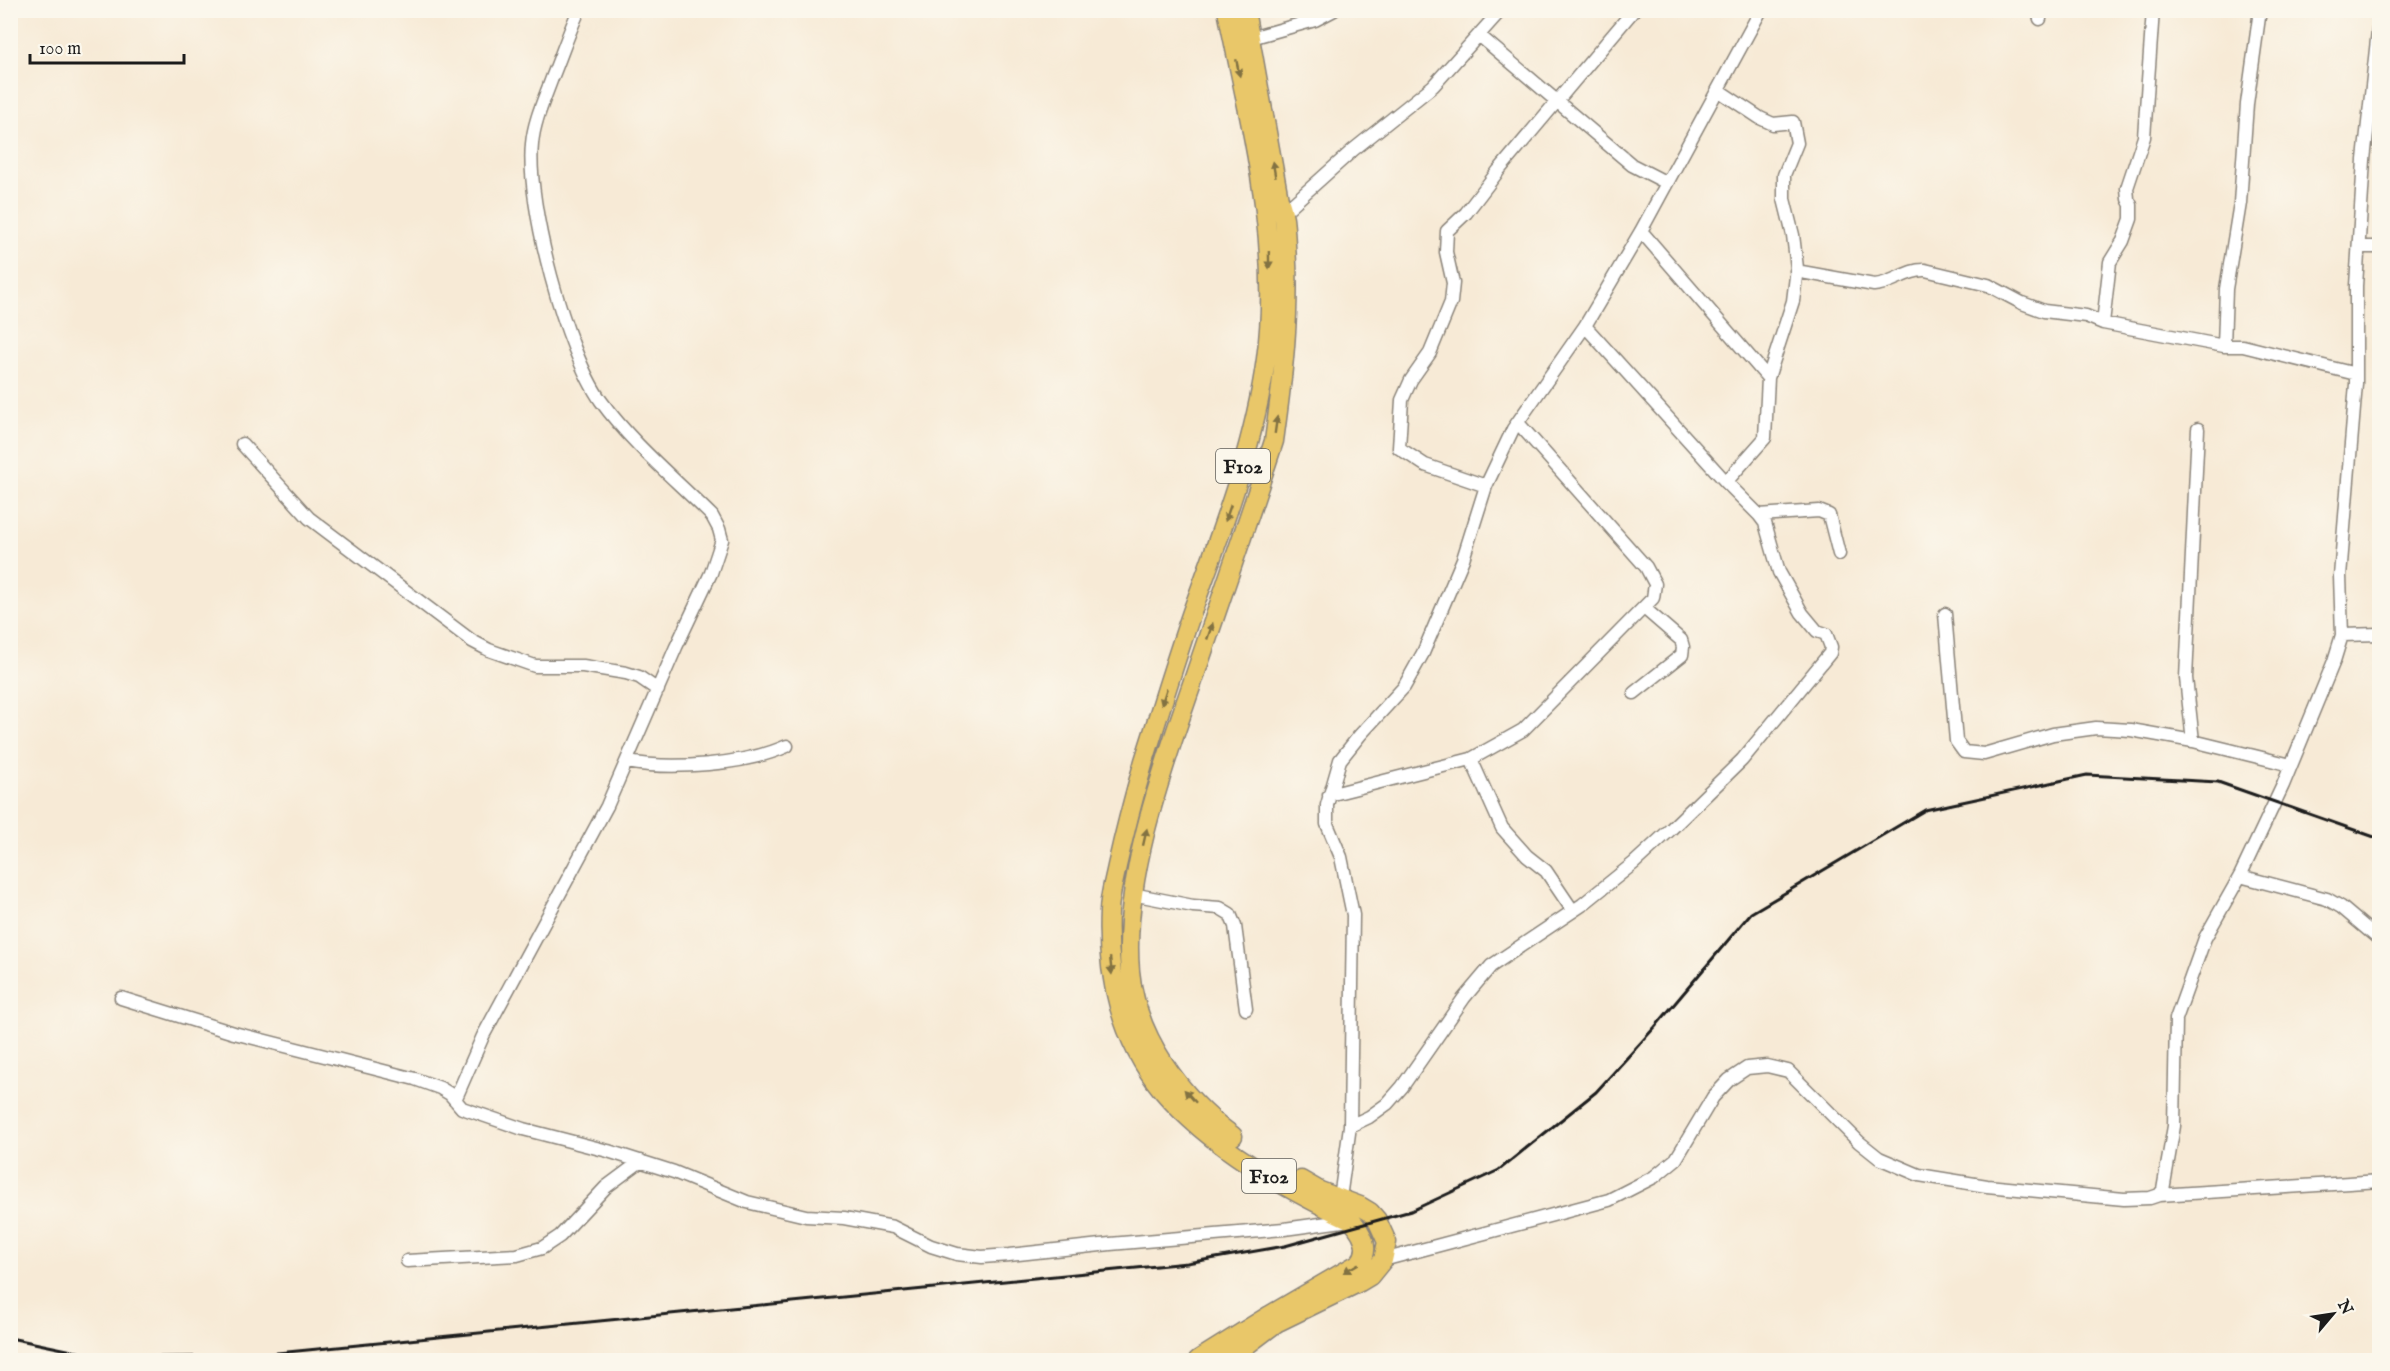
<svg xmlns="http://www.w3.org/2000/svg" width="2390" height="1371" font-family="'IM FELL English',serif">
<style>
.lines{fill:none;stroke-linecap:round;stroke-linejoin:round}
.minor-casing{stroke:#8a8379;stroke-width:15}
.primary-casing{stroke:#8a8379;stroke-width:21}
.minor{stroke:#fff;stroke-width:12}
.primary{stroke:#e9c769;stroke-width:18}
.rail{stroke:#1c1c1c;stroke-width:3}
.oneway{fill:#827242}
.labels{text-anchor:middle;stroke-width:5;stroke-linejoin:round;paint-order:stroke}
.shield{fill:#fbf7ec;stroke:#5f5e5a;stroke-width:1.5}
.shield-label{font-size:20px;font-weight:bold;fill:#1c1c1c}
</style>
<rect width="100%" height="100%" fill="#fbf7ec"/>
<filter id="ink" filterUnits="userSpaceOnUse"><feTurbulence type="fractalNoise" baseFrequency=".0167" numOctaves="2"/><feDisplacementMap in="SourceGraphic" scale="12" xChannelSelector="R" yChannelSelector="G"/><feConvolveMatrix kernelMatrix="1 2 1 2 8 2 1 2 1" color-interpolation-filters="sRGB"/></filter>
<filter id="wash" filterUnits="userSpaceOnUse"><feTurbulence type="fractalNoise" baseFrequency=".008" numOctaves="4" result="noise"/><feDisplacementMap in="SourceGraphic" scale="24" xChannelSelector="R" yChannelSelector="G"/><feGaussianBlur stdDeviation="1.35" result="paint"/><feColorMatrix in="noise" values="0 0 0 0 0 0 0 0 0 0 0 0 0 0 0 0 0 1.4 0 .05"/><feComposite in="paint" operator="in"/></filter>
<g filter="url(#wash)">
<rect width="100%" height="100%" fill="#f7ead6"/>
</g>
<g filter="url(#ink)">
<g class="lines">
<defs>
<path id="minor" d="M2038 10 2040 19
M1480 36 1632 165 1667 183
M1251 38 1315 20 1334 10
M1718 90 1760 118 1773 124 1793 122 1797 143 1784 175V199L1793 235 1797 268 1793 301 1768 378 1765 438 1726 482
M1284 212 1353 150 1433 86 1501 10
M1641 231 1768 378
M2359 247H2380
M1796 271 1874 285C1893 284 1907 269 1925 270L1988 285 2022 303 2044 311 2086 316 2103 323 2224 346H2243L2356 374
M2103 323 2110 262 2123 241 2131 219V205L2128 199 2127 188 2144 137 2153 10
M2224 346 2226 289 2240 203 2247 104 2260 10
M242 444 309 518 472 641 489 650 535 666H583L626 673 639 677 658 690
M1486 486 1425 465 1399 448 1402 400 1411 380 1430 353 1451 302 1453 283 1446 252 1447 231 1466 213 1499 170 1634 10
M1759 515 1819 511 1829 515 1839 554
M1945 614 1956 741 1964 752 1984 754 2053 734 2096 728 2131 730 2193 741 2291 765
M2342 635 2380 634
M1634 693 1682 655 1683 647 1681 640 1644 608
M2193 741 2186 678 2198 429
M1471 759 1502 828 1527 856 1546 871 1573 911
M627 762C672 770 745 765 787 746
M1329 795 1471 759 1523 730 1653 598 1655 584 1646 567 1519 424
M2240 876 2327 899 2341 907 2380 940
M1132 894 1193 906 1220 908 1230 914 1235 926 1246 1009
M121 998 234 1033 415 1079 440 1088 450 1094 462 1108 523 1129 608 1151 674 1172 747 1202 806 1216 844 1218 893 1227 931 1246 957 1254 982 1257 1009 1255 1110 1244 1284 1229 1350 1220
M455 1100 483 1036 607 806 676 647 711 573 722 540 719 529 712 516C675 479 632 444 601 401 566 352 526 204 532 144 534 121 544 100 552 78 561 56 569 32 579 10
M1350 1126 1369 1117 1387 1104 1402 1087 1464 998 1491 966 1582 905 1634 863 1671 829 1742 760 1830 653 1831 647 1826 634 1817 631 1802 613 1779 572 1765 523 1759 515 1726 482 1585 326
M2159 1195 2380 1181
M1340 1198 1350 1126 1353 915 1341 857 1327 824V805L1340 760 1360 735 1404 687 1423 653 1463 559 1486 486 1513 429 1585 326 1641 231 1761 10
M1383 1260 1609 1200 1654 1177 1676 1159 1713 1097 1729 1080 1747 1068 1767 1066 1788 1071 1859 1142 1879 1158 1919 1175 1987 1186 2124 1199 2150 1198 2159 1195 2163 1190 2174 1126 2176 1019 2205 938 2240 876 2283 785 2334 661 2342 635 2340 576 2356 384V286L2364 160 2380 12
M407 1261 517 1255 542 1248 560 1236 606 1187 641 1161"/>
<path id="primary" d="M1233 1136C1181 1098 1136 1037 1130 971 1122 879 1163 768 1193 681 1220 601 1248 521 1274 441 1283 376 1291 311 1286 245 1285 229 1285 215 1279 199L1245 10
M1198 1360 1270 1315 1359 1263C1372 1249 1362 1232 1351 1220 1283 1187 1211 1148 1162 1090 1121 1040 1106 976 1109 912 1109 897 1114 881 1117 866 1125 830 1134 796 1144 761 1160 711 1175 661 1192 612 1222 529 1254 447 1266 359 1282 241 1250 125 1227 10
M1227 1360 1276 1323 1360 1282 1370 1276 1383 1260 1387 1242 1377 1220 1370 1212 1360 1206 1320 1191 1301 1180"/>
</defs>
<use href="#minor" class="minor-casing"/>
<use href="#primary" class="primary-casing"/>
<use href="#minor" class="minor"/>
<use href="#primary" class="primary"/>
<path class="rail" d="M10 1338 106 1358 246 1356 1187 1263 1285 1246 1411 1211 1499 1170 1596 1092 1655 1027 1751 913 1925 810 2087 775 2218 782 2380 839"/>
</g>
<defs><path id="oneway-solid" d="M-6-.8H1V-3.2L6.5 0L1 3.2V.8H-6Z" transform="scale(1.5)"/></defs>
<g class="oneway">
<use href="#oneway-solid" transform="translate(1238 68) rotate(78)"/>
<use href="#oneway-solid" transform="translate(1274 169) rotate(-100)"/>
<use href="#oneway-solid" transform="translate(1269 260) rotate(89)"/>
<use href="#oneway-solid" transform="translate(1276 425) rotate(-82)"/>
<use href="#oneway-solid" transform="translate(1228 513) rotate(109)"/>
<use href="#oneway-solid" transform="translate(1210 631) rotate(-71)"/>
<use href="#oneway-solid" transform="translate(1164 697) rotate(108)"/>
<use href="#oneway-solid" transform="translate(1145 837) rotate(-77)"/>
<use href="#oneway-solid" transform="translate(1111 966) rotate(84)"/>
<use href="#oneway-solid" transform="translate(1190 1096) rotate(-132)"/>
<use href="#oneway-solid" transform="translate(1351 1268) rotate(150)"/>
</g>
</g>
<g class="labels">
<g class="shield">
<rect x="1216" y="449" width="54" height="34" rx="4.5"/>
<rect x="1242" y="1159" width="54" height="34" rx="4.5"/>
</g>
<g class="shield-label">
<text x="1243" y="473">F102</text>
<text x="1269" y="1183">F102</text>
</g>
</g>
<rect width="2390" height="1371" fill="none" stroke="#fbf7ec" stroke-width="36"/>
<g transform="translate(2333 1314) rotate(61)" stroke="#fbf7ec" stroke-width="4.5" paint-order="stroke">
<path d="M0-4.5L10 22L0 15L-10 22Z" fill="#1c1c1c"/>
<text y="-9" font-size="16" font-weight="bold" text-anchor="middle" fill="#1c1c1c">N</text>
</g>
<path d="M30 54v9h154v-9" fill="none" stroke="#1c1c1c" stroke-width="3"/>
<text x="39" y="54" font-size="18" fill="#1c1c1c" stroke="#fbf7ec" stroke-width="4.5" paint-order="stroke">100 m</text>
</svg>
